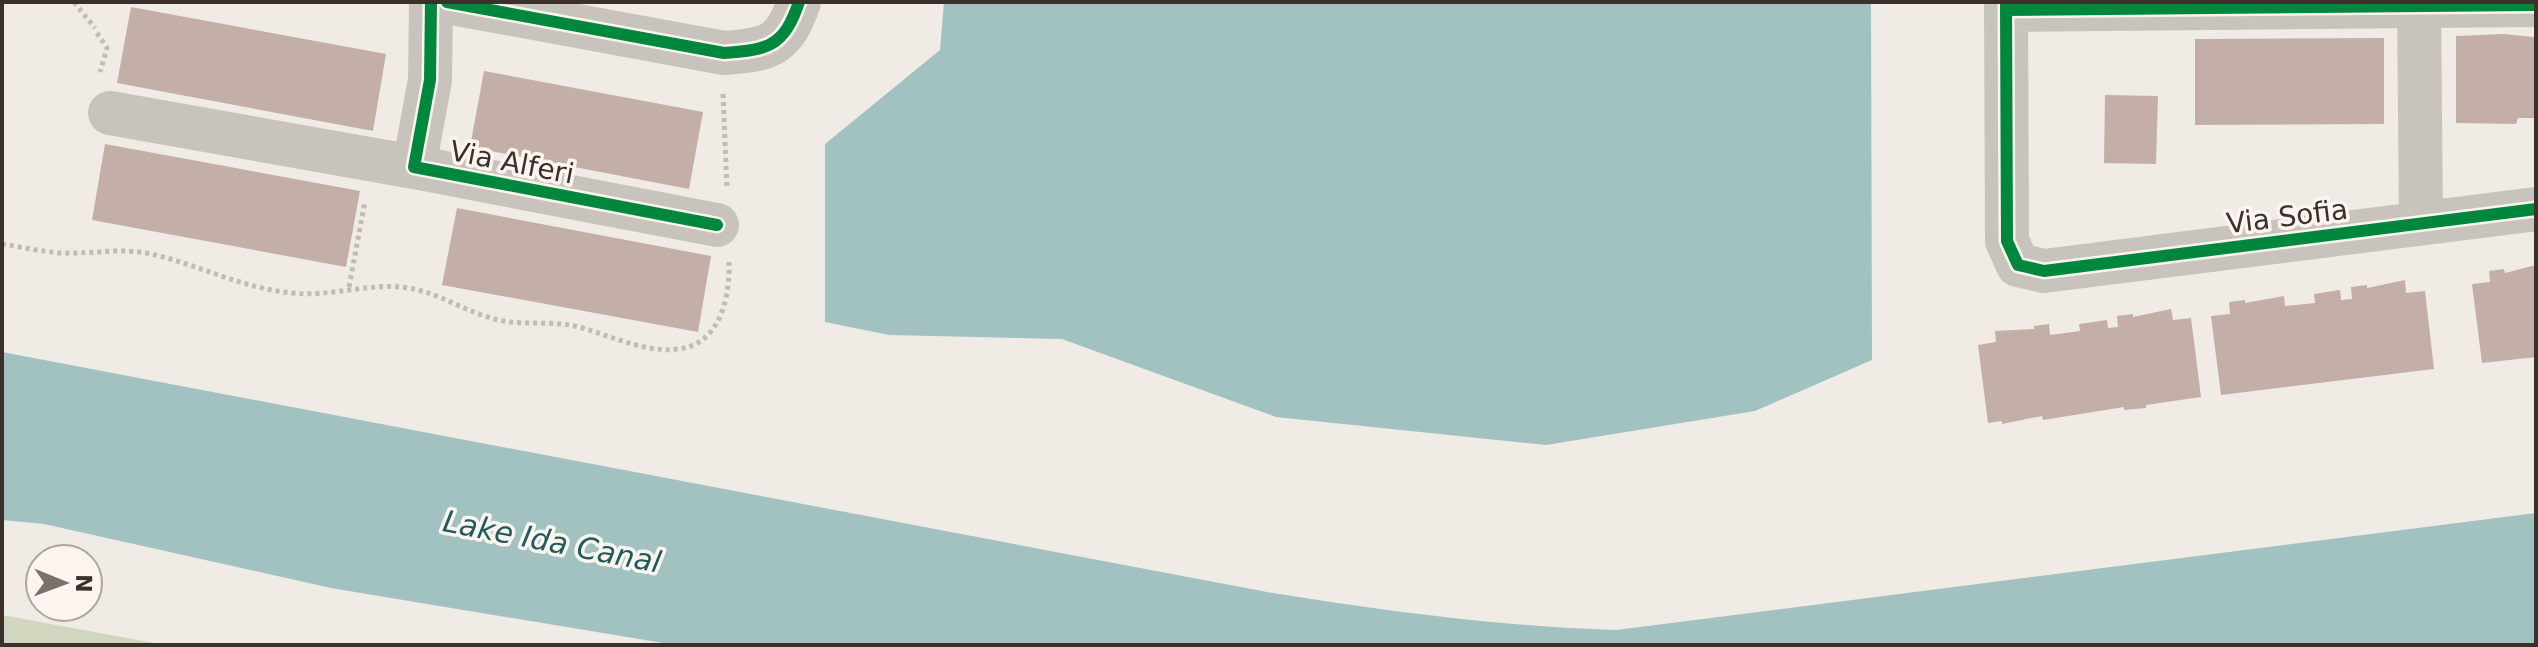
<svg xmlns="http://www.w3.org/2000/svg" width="2538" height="647" font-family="'DejaVu Sans',sans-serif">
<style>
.green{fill:#d1d6bf}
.water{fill:#a1c2c1}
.building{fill:#c3afa7}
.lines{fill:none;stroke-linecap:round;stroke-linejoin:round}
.path{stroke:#c2bbb6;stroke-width:5;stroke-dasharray:4 4;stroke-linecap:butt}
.minor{stroke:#c9c3be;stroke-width:44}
.cycleway-casing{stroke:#fbf5ee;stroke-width:17}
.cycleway{stroke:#00873e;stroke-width:12}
.labels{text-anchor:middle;stroke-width:7;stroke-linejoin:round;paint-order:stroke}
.street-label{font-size:28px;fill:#3b302b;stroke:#fbf5ee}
.water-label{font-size:30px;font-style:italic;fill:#1f5a5e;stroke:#fbf5ee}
</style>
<rect width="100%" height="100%" fill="#f0ebe5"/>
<path class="green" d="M2 615 165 645H2Z"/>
<path class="water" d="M944 2H1871L1872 360 1755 411 1546 445 1276 417 1062 339 889 335 825 322V144L940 50Z
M2 352 1267 592C1383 611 1498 626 1616 630L2536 513V645H675L331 588 44 524 2 520Z"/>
<path class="building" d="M131 7 386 54 373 131 117 83Z
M2504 34 2533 37 2536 34V118H2518L2516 124 2456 123V36Z
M2384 38V124L2195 125V39Z
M484 71 703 112 689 189 470 147Z
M2105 95 2158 96 2156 164 2104 163Z
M105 144 360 191 346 267 92 220Z
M457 208 711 256 698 332 442 285Z
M2536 265V357L2482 363 2472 284 2490 282 2489 271 2504 269 2505 273Z
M2405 280 2406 293 2425 291 2434 369 2221 395 2211 316 2230 314 2229 302 2245 300V303L2284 296 2285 306 2315 303 2314 294 2340 290 2341 300 2352 299 2351 287 2367 285V288Z
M2171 309 2173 320 2191 318 2201 397 2146 405V408L2124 410V407L2043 420 2042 416 2002 424V421L1988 423 1978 345 1996 342 1995 331 2034 329V326L2049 324 2050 335 2080 331 2079 324 2107 320 2108 328 2118 327 2117 316 2133 314V317Z"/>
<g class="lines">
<path class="path" d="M74 2 95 28
M97 33 107 48 100 72
M723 94 727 188
M2 244C22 247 42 252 62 253 91 254 118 248 146 253 196 263 240 288 292 293 328 297 364 284 401 287 434 290 460 309 491 318 517 326 544 321 570 325 606 332 649 358 688 347 722 337 730 293 729 262
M349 287 365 201"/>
<path class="minor" d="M431 2 430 80 414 167 717 225
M447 2 724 53C769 50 784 46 799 2
M2006 2 2007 241 2018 265 2044 271 2536 209
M2419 2 2421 223
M2006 10 2536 5
M110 113 414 167"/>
<defs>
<path id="cycleway" d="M431 2 430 80 414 167 717 225
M447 2 724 53C769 50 784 46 799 2
M2006 2 2007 241 2018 265 2044 271 2536 209
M2006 10 2536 5"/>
</defs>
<use href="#cycleway" class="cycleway-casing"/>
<use href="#cycleway" class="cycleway"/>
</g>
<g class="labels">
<g class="street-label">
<text transform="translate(512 162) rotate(11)" y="10">Via Alferi</text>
<text transform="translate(2287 216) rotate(-7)" y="10">Via Sofia</text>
</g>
<g class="water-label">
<text transform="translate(552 542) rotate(11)" y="10">Lake Ida Canal</text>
</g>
</g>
<rect width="2538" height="647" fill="none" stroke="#3b302b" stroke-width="8"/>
<g transform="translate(64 583) rotate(91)"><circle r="38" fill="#fbf5ee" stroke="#aea6a0" stroke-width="2"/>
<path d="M0-6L14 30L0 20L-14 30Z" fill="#7a716c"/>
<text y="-12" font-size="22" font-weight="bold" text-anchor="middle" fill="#3b302b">N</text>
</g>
</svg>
